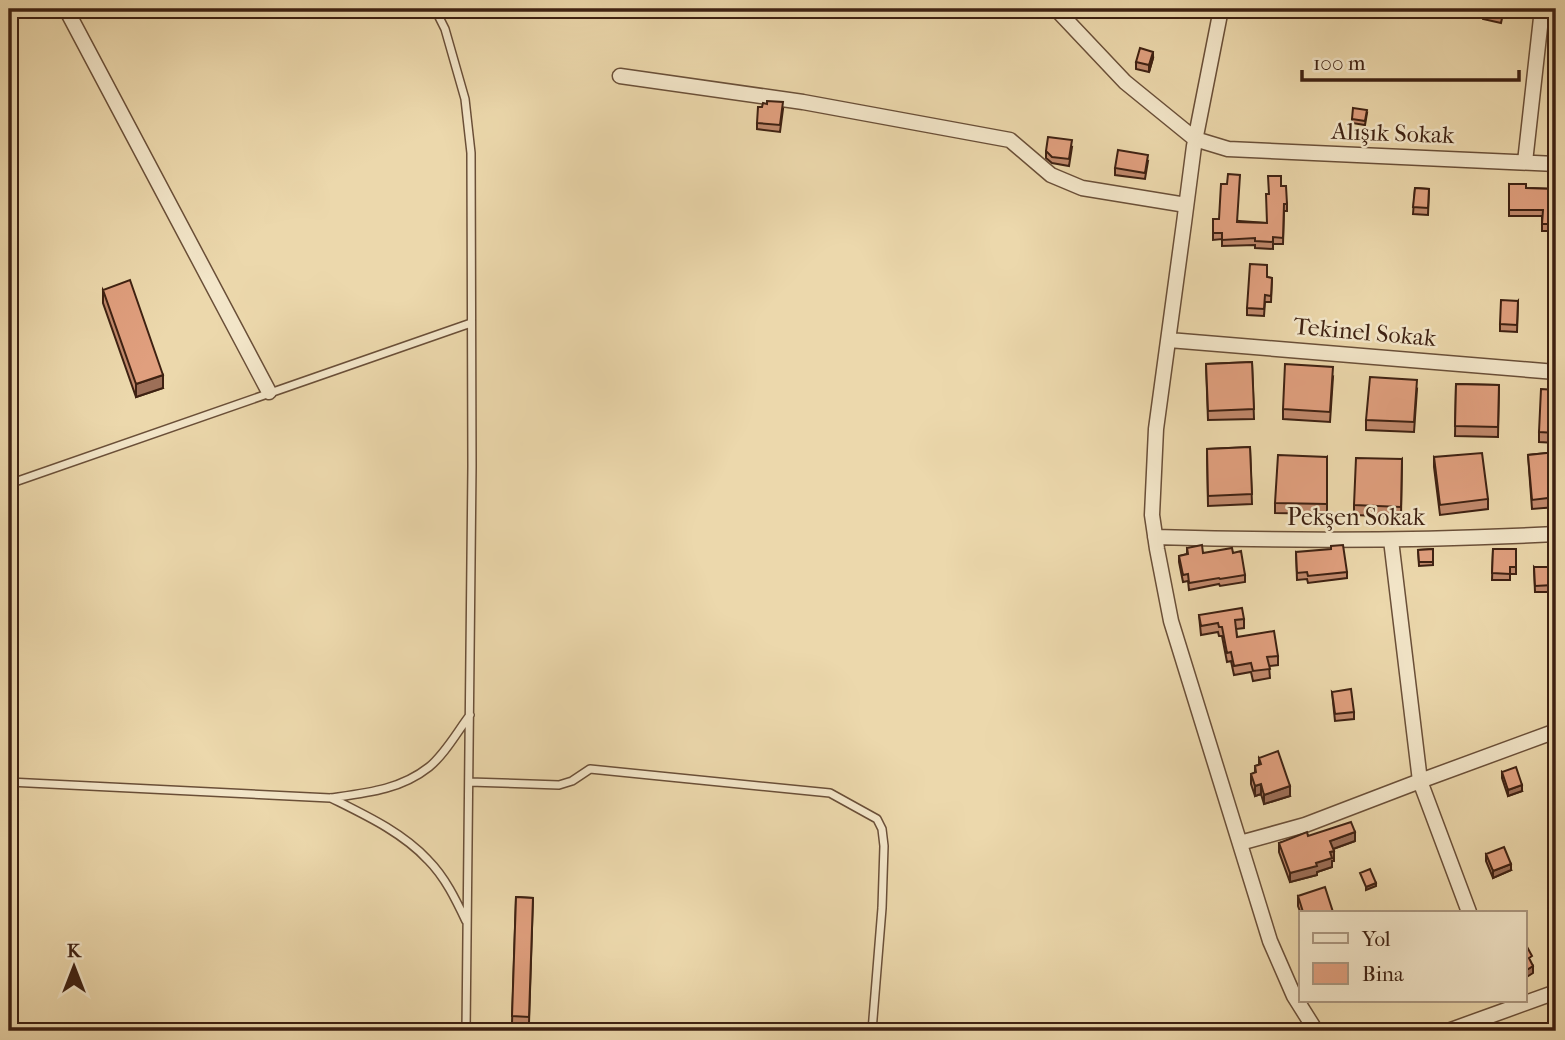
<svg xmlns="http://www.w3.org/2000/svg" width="1565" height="1040" font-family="'IM FELL French Canon',serif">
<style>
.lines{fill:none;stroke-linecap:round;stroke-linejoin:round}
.service-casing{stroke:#6a4f38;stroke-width:10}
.minor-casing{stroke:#6a4f38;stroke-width:17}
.service{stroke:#f3e6c9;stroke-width:7}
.minor{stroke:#f3e6c9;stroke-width:14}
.wall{fill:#c1896c;stroke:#3e2112;stroke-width:2}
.shaded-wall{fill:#9d6f58;stroke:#3e2112;stroke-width:2}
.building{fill:#e09f7e;stroke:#3e2112;stroke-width:2}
.labels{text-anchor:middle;stroke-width:5;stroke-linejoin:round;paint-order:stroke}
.street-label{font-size:24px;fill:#3e2112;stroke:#f3e6c9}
</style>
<rect width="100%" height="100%" fill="#ecd8ac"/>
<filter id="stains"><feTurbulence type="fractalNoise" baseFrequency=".00286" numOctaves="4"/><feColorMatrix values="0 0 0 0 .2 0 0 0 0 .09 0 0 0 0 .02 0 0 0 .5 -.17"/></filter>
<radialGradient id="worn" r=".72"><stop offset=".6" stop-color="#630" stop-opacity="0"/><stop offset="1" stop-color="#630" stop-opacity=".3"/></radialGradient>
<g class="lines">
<defs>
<path id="service" d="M435 9 445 29 465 99 471 153 472 466 466 1031
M9 484 471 323
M9 782 330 798C366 793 400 790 429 767 445 754 457 732 470 715
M469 782 559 785 572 781 590 769 830 793 877 819 882 829 884 846 882 908 872 1031
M331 798C365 815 402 832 428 860 445 877 456 900 466 921"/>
<path id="minor" d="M66 9 269 392
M1056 9 1125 82 1195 139 1228 149 1556 164
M1221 9 1194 146 1184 223 1156 429 1152 515 1157 549 1171 621 1270 941 1294 996 1316 1031
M620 76 803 102 1010 140 1051 175 1082 188 1186 205
M1525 162 1542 9
M1169 340 1556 372
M1155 537C1289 541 1422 541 1556 534
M1391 540 1420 781 1556 731
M1240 843 1305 825 1420 781 1469 912
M1448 1031 1556 992"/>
</defs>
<use href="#service" class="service-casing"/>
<use href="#minor" class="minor-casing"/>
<use href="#service" class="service"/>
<use href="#minor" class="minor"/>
</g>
<path class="wall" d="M842 9H858V11Z
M1504 9 1501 23 1483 19V12Z
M1153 58 1149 72 1136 69V62Z
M783 109 780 132 757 129V123Z
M1367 113 1365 125 1352 123V119Z
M1072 147 1069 166 1052 163 1046 158V151Z
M1148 161 1145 179 1115 175V168Z
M1509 184 1526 188 1556 189V231H1542V216H1509Z
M1281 186 1287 204V211H1284L1283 244H1273V249L1255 248V245L1222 246V239L1213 240V219L1267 223 1269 194Z
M1415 188 1429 189 1428 215 1413 214Z
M1267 277 1272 278 1271 302H1265L1264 316 1247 315V308Z
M103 290 163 388 136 397 103 303Z
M1518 301 1517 332 1500 331V324Z
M1252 362 1254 419 1208 420 1206 364Z
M1333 377 1330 422 1283 419V409Z
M1456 384 1499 385 1498 437 1455 436Z
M1417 389 1414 432 1366 430V420Z
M1556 390V443L1539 442V432Z
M1250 447 1252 504 1208 506 1207 449Z
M1556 452V507L1532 509 1528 455Z
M1327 457V514L1275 513V503Z
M1434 457 1488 499V509L1440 515 1434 467Z
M1402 459 1401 517 1354 515V505Z
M1187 548 1203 553H1233L1245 575V582L1220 586 1219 584 1189 590 1188 581 1183 582 1179 562V556L1187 554Z
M1433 549V565L1419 566 1418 550Z
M1493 549H1516V574H1510V580H1492Z
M1296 552 1347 572V578L1308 583 1307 579 1297 580Z
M1534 567 1553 585V592H1535Z
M1199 615 1244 619V628L1236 629 1237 637 1278 656V665L1269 666 1270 678 1253 681 1251 672 1234 675 1231 661 1227 662 1222 636H1219L1218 632 1201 635Z
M1332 692 1354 712V719L1335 721Z
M1259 758 1290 796 1264 804 1261 794 1255 796 1251 784V774L1255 773V766L1259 765Z
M1502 772 1522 791 1508 796 1502 778Z
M1308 836 1355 841 1333 849 1334 861H1332V867L1317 872V875L1290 882 1279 852V843Z
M1486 854 1511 870 1493 878 1486 861Z
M1298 896 1333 912H1301V914L1298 906Z
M516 897 533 898 529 1023H512Z
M1556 1003V1031L1551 1014V1004Z"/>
<path class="shaded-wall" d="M1153 52V58L1149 72V65Z
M163 375V388L136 397V384Z
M1261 784V794L1255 796V786Z
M1522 785V791L1508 796V790Z
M1290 786V796L1264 804V795Z
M1355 832V841L1330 850V841Z
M1334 851V861H1332V867L1317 872V875L1290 882V873L1316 863 1330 852Z
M1511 864V870L1493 878V871Z
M1376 883V886L1366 890V887Z
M1533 966V973L1525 978V971Z"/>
<path class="building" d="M1484 9H1503L1501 16 1483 12Z
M1140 48 1153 52 1149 65 1136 62Z
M767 101 783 102 780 125 757 123 758 107H762L763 103 767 104Z
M1353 108 1367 110 1365 121 1352 119Z
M1048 137 1072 140 1069 159 1052 157 1046 151Z
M1118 150 1148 155 1145 173 1115 168Z
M1228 174 1240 175 1237 222 1267 223 1266 194H1269L1268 176H1281V186H1286L1287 204H1284L1283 238 1273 237V242L1255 241V238L1222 240V233H1213V219H1219L1221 184H1227Z
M1509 184H1526V188L1556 189V224H1542L1543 210H1509Z
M1415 188 1429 189 1428 208 1413 207Z
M1250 264 1267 265V277L1272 278 1271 296 1265 295 1264 309 1247 308Z
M130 280 163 375 136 384 103 290Z
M1501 300 1518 301 1517 325 1500 324Z
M1252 362 1254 409 1208 411 1206 364Z
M1285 364 1333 367 1330 412 1283 409Z
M1370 377 1417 380 1414 422 1366 420Z
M1456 384 1499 385 1498 427 1455 426Z
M1541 389 1556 390V433L1539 432Z
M1250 447 1252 494 1208 496 1207 449Z
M1556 452V497L1532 500 1528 455Z
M1482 453 1488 499 1440 505 1434 457Z
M1278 455 1327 457V504L1275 503Z
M1356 458 1402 459 1401 507 1354 505Z
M1202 545 1203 553 1232 548 1233 553 1241 551 1245 575 1220 579 1219 578 1189 583 1188 574 1183 575 1179 556 1188 554 1187 548Z
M1343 545 1347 572 1308 576 1307 572 1297 573 1296 552 1331 549V546Z
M1433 549V562H1419L1418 550Z
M1493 549H1516V567H1510V574L1492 573Z
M1534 567H1552L1553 585 1535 586Z
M1242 608 1244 619 1235 620 1237 637 1274 631 1278 656 1267 657 1270 669 1253 671 1251 663 1234 666 1231 652 1227 653 1222 627H1219L1218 623 1201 626 1199 615Z
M1351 689 1354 712 1335 714 1332 692Z
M1278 751 1290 786 1264 795 1261 784 1255 786 1251 774 1256 772 1255 766 1261 764 1259 758Z
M1516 767 1522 785 1508 790 1502 772Z
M1351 822 1355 832 1330 841 1334 851 1330 852 1332 858 1316 863 1317 866 1290 873 1279 843 1307 832 1308 836Z
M1504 847 1511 864 1493 871 1486 854Z
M1370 869 1376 883 1366 887 1360 873Z
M1325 887 1333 912H1303L1298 896Z
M516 897 533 898 529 1017 512 1016Z
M1525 945H1526L1532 956 1529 958 1533 966 1525 971Z
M1556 1003V1023L1551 1004Z"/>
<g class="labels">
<g class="street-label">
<text transform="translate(1393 133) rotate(2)" y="8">Alışık Sokak</text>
<text transform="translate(1365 332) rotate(5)" y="8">Tekinel Sokak</text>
<text x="1356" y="525">Pekşen Sokak</text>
</g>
</g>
<rect width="1565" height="1040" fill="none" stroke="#ecd8ac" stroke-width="35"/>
<rect x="10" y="10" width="1544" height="1019" fill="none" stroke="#3e2112" stroke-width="3.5"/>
<rect x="18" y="18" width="1530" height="1005" fill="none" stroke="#3e2112" stroke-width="2"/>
<rect x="1299" y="911" width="228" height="91" fill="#f3e6c9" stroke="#ab9780" stroke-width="2"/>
<rect x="1313" y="933" width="35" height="10" fill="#f3e6c9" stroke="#ab9780" stroke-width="2"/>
<text x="1362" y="946" font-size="21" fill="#3e2112">Yol</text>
<rect x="1313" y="963" width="35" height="21" fill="#e09f7e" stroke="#ab9780" stroke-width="2"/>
<text x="1362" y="981" font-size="21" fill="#3e2112">Bina</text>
<g transform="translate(74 967)" stroke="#f3e6c9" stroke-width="5" paint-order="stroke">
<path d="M0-5L12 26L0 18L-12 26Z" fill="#3e2112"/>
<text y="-10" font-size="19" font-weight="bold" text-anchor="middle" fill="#3e2112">K</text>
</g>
<path d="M1302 70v10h217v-10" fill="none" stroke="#3e2112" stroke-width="3.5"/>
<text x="1313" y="70" font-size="21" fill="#3e2112" stroke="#f3e6c9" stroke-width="5" paint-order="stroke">100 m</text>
<rect width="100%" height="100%" filter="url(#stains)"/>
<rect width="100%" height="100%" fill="url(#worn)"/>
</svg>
